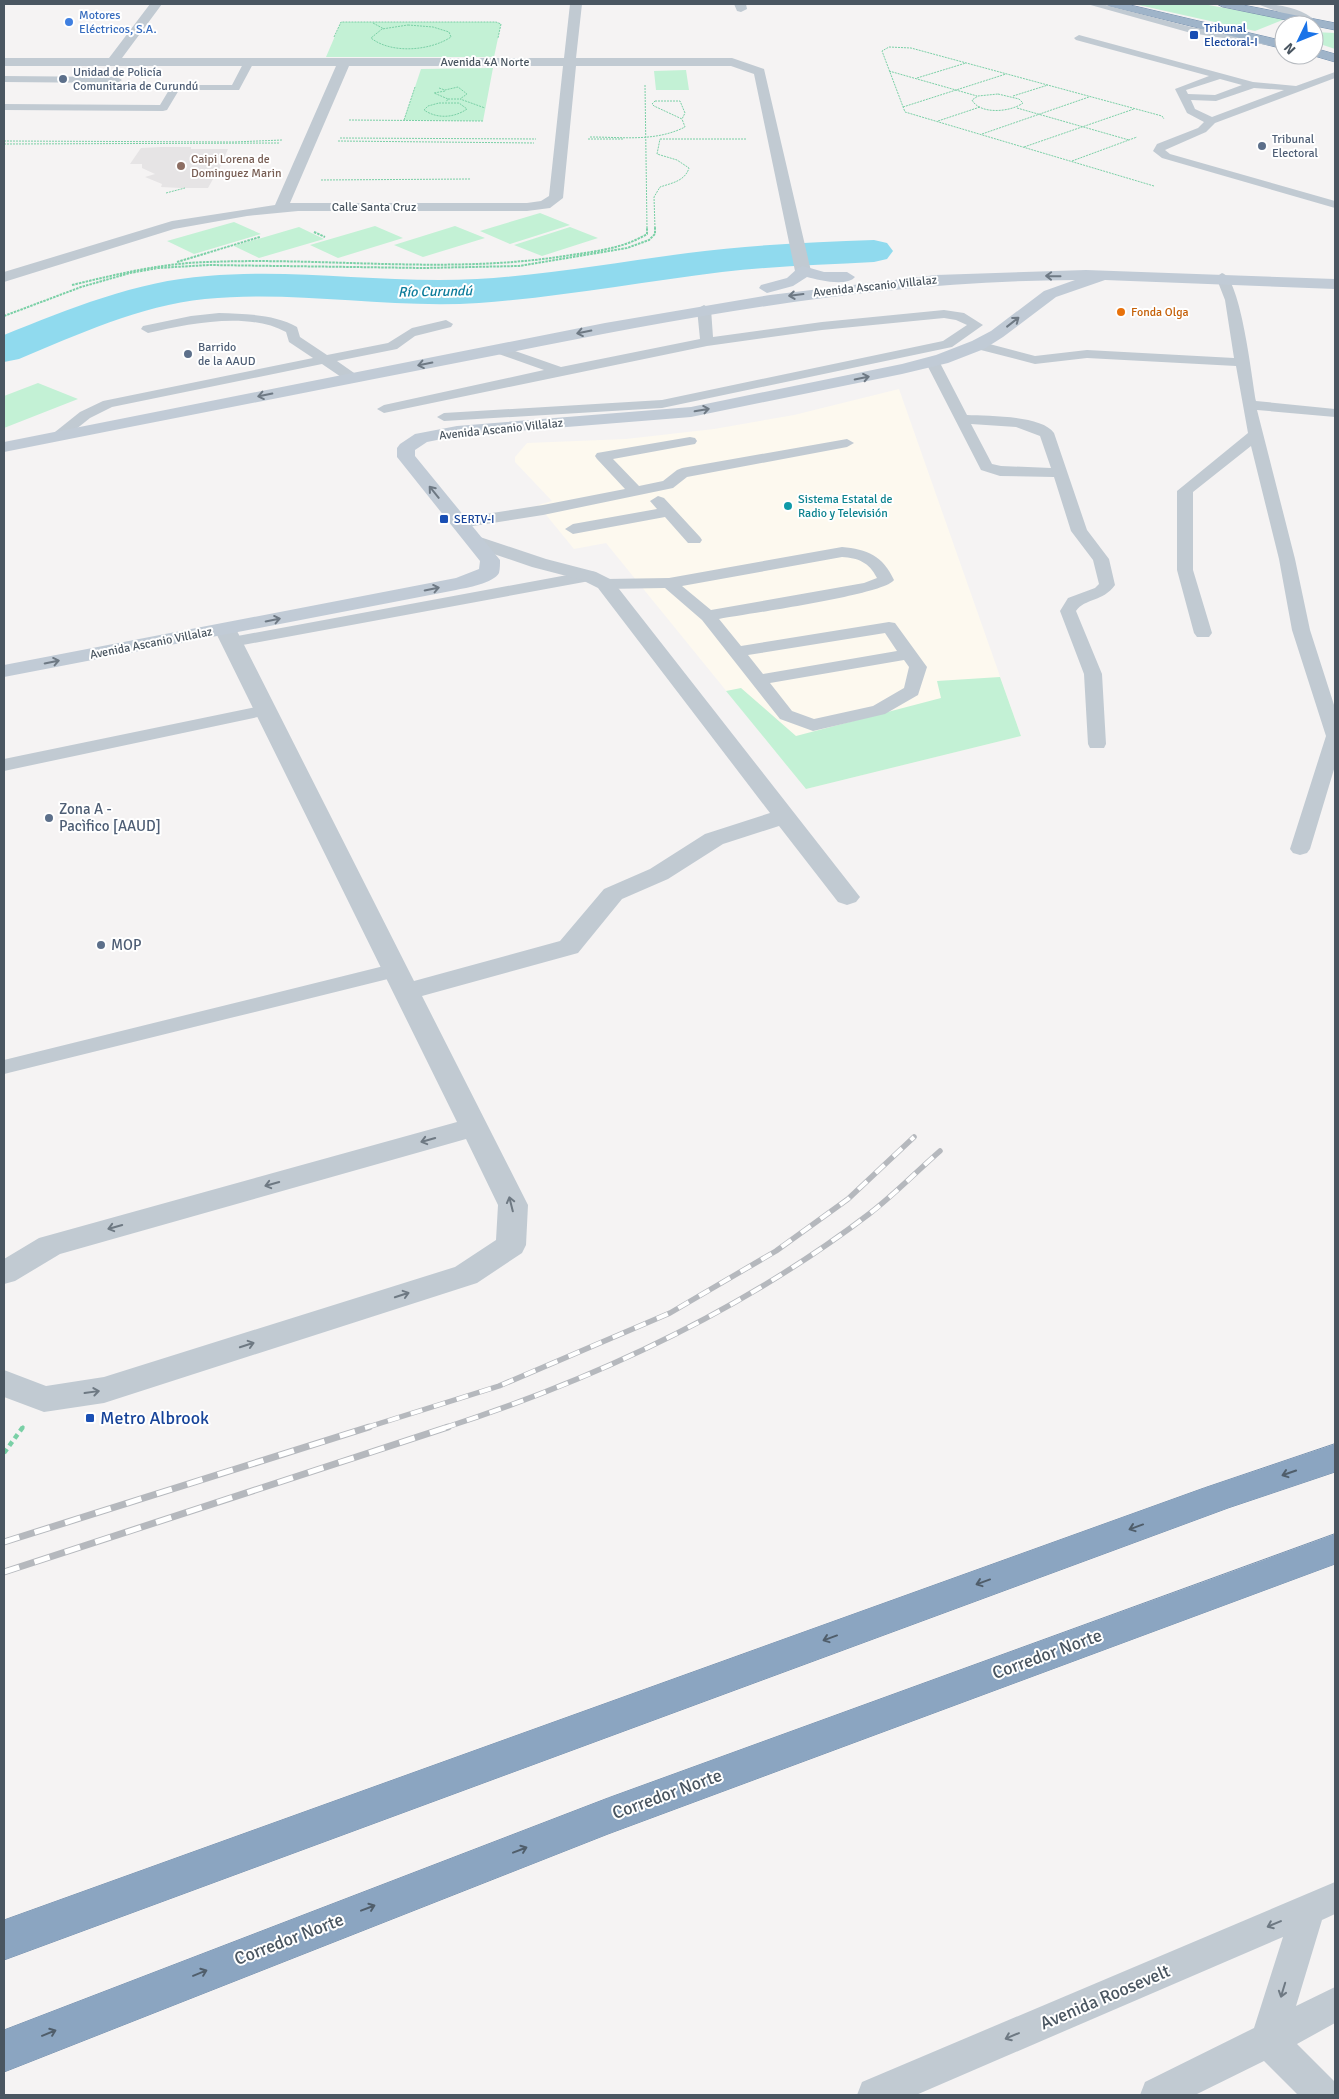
<svg xmlns="http://www.w3.org/2000/svg" width="1339" height="2099" font-family="Signika,sans-serif">
<style>
.commercial{fill:#fdf9ef}
.education{fill:#e6e4e5}
.green{fill:#c3f1d5}
.lines{fill:none;stroke-linecap:round;stroke-linejoin:round}
.river{fill:#90daee;fill-rule:evenodd}
.trunk-casing{stroke:#7690ad;stroke-width:1}
.motorway-casing{stroke:#7690ad;stroke-width:1}
.path-far3{stroke:#7ad0a6;stroke-width:1;stroke-dasharray:2 1;stroke-linecap:butt}
.path-far2{stroke:#7ad0a6;stroke-width:2;stroke-dasharray:2.5 1;stroke-linecap:butt}
.path-far1{stroke:#7ad0a6;stroke-width:3;stroke-dasharray:4 2.5;stroke-linecap:butt}
.path{stroke:#7ad0a6;stroke-width:4.5;stroke-dasharray:5 4;stroke-linecap:butt}
.service{fill:#c1cad2;fill-rule:evenodd}
.minor{fill:#c1cad2;fill-rule:evenodd}
.secondary{fill:#c1cbd6;fill-rule:evenodd}
.trunk{fill:#9fb4c9;fill-rule:evenodd}
.motorway{fill:#8ba5c1;fill-rule:evenodd}
.rail-far1-casing{stroke:#b5b8bd;stroke-width:5.5}
.rail-casing{stroke:#b5b8bd;stroke-width:7}
.rail-far1{stroke:#fff;stroke-width:4;stroke-dasharray:12;stroke-linecap:butt}
.rail{stroke:#fff;stroke-width:5;stroke-dasharray:16;stroke-linecap:butt}
.oneway{stroke:#6e7984}
.oneway2{stroke:#6e7983}
.oneway3{stroke:#505e6b}
.shop-dot{fill:#3f7fe0;stroke:#fff;stroke-width:2}
.transit-dot{fill:#1a4fb4;stroke:#fff;stroke-width:2}
.service-dot{fill:#5c6f8a;stroke:#fff;stroke-width:2}
.education-dot{fill:#8d6e63;stroke:#fff;stroke-width:2}
.food-dot{fill:#e8710a;stroke:#fff;stroke-width:2}
.culture-dot{fill:#0f9aa8;stroke:#fff;stroke-width:2}
.labels{text-anchor:middle;stroke-width:4;stroke-linejoin:round;paint-order:stroke}
.far-shop-label{font-size:12px;fill:#366cbe;stroke:#fff;text-anchor:start}
.far-transit-label{font-size:12px;fill:#164399;stroke:#fff;text-anchor:start}
.far-street-label{font-size:12px;fill:#4a5661;stroke:#fff}
.far-service-label{font-size:12px;fill:#4e5e75;stroke:#fff;text-anchor:start}
.far-education-label{font-size:12px;fill:#785e54;stroke:#fff;text-anchor:start}
.far-food-label{font-size:12px;fill:#c56008;stroke:#fff;text-anchor:start}
.far-culture-label{font-size:12px;fill:#0d838f;stroke:#fff;text-anchor:start}
.far-water-label{font-size:14px;font-style:italic;fill:#0c7c9b;stroke:#fff}
.service-label{font-size:15px;fill:#4e5e75;stroke:#fff;text-anchor:start}
.near-transit-label{font-size:18px;fill:#164399;stroke:#fff;text-anchor:start}
.near-street-label{font-size:18px;fill:#4a5661;stroke:#fff}
</style>
<rect width="100%" height="100%" fill="#f5f3f3"/>
<path class="commercial" d="M899 389 1021 736 806 789 606 543 574 549 538 505 552 501 515 462V457L527 443 626 439 714 429 794 415Z"/>
<path class="education" d="M161 147H191V149H228L218 172H215L211 179H213L208 188H181L161 187 162 184 145 177 155 174 142 168V164H130L141 148Z"/>
<path class="green" d="M1134 4H1203L1285 19 1255 31Z
M341 22H496L501 24 494 57H326Z
M1314 32 1335 33V49L1314 42Z
M493 68 483 121 404 120 421 69Z
M686 70 689 90H656L654 71Z
M540 213 570 225 510 244 480 231Z
M234 222 261 234 194 254 167 241Z
M375 226 403 238 338 258 310 245Z
M455 226 485 238 423 257 394 245Z
M299 227 324 239 259 258 234 246Z
M570 227 598 238 542 256 514 245Z
M38 383 78 399 4 428V396Z
M1000 677 1021 736 806 789 726 691 741 688 796 736 941 698 937 681Z"/>
<g class="lines">
<path class="river" d="M874 240 887 243 893 251 887 259 874 262C823 265 772 266 722 272 641 282 561 297 479 303 388 309 296 290 205 299 139 306 79 334 19 359L4 362V335C69 309 136 281 207 276 297 268 387 284 477 279 548 275 618 262 688 253 750 245 812 242 874 240Z"/>
<defs>
<path id="trunk" d="M1107 4H1126L1284 41V49L1109 6Z
M1217 4H1238L1335 23V30L1223 7Z
M1314 48 1335 54V62L1311 55H1314Z"/>
<path id="motorway" d="M1335 1444V1472L1228 1508 4 1960V1920L1204 1488Z
M1335 1534V1564L608 1834 4 2072V2030L608 1798Z"/>
</defs>
<use href="#trunk" class="trunk-casing"/>
<use href="#motorway" class="motorway-casing"/>
<path class="path-far3" d="M373 23 384 29
M408 25 433 27 449 32 451 37C430 51 391 54 371 38L382 29Z
M334 37 341 22H496L501 24 498 38
M889 71 977 96
M917 78 966 63
M645 85 647 228
M439 88 445 90 458 87 467 94 460 99 485 108
M445 91 434 93 448 99 446 102
M998 94 1019 99 1023 103C1011 112 980 115 972 100L978 96Z
M1013 96 1048 85
M448 99H460
M655 101H680L685 113 682 119 654 106 652 104Z
M439 103H459L467 109C454 118 437 119 424 110L428 106Z
M903 107 1006 74
M1017 108 1129 140
M349 120 483 121
M404 120 415 87
M938 121 980 107
M982 134 1089 97
M590 137C623 137 655 142 685 127L682 119
M340 138 536 139
M588 139H624
M660 139H747
M4 141 234 142 282 140
M338 141 534 143
M4 144 280 143
M1024 147 1134 109
M1072 161 1137 137
M321 180 471 179
M1154 186 905 112 882 51 889 47 911 48 1162 116 1164 119
M166 193 185 188
M655 228 654 197 660 187C672 183 685 181 689 168L677 160 657 154 660 139"/>
<path class="path-far2" d="M314 232 325 237
M177 262 260 237
M72 285C118 274 162 263 209 262 330 257 451 275 571 255 598 251 624 248 647 234V227
M4 316 81 287 130 273 158 268 209 265 424 268 519 266 627 248 649 240 655 234V227"/>
<path class="path-far1" d="M22 1428 24 1426"/>
<path class="path" d="M4 1453 23 1427"/>
<path class="service" d="M1087 4H1102L1191 27 1274 40 1279 43 1274 46 1191 33Z
M1257 4C1276 3 1302 8 1316 21L1308 23Z
M1079 35 1253 82 1296 86 1335 72V78L1215 123 1206 132 1165 150 1170 154 1335 201V208L1162 158 1153 151 1157 144 1198 128 1204 122 1187 113 1175 89 1209 76 1076 40 1074 38ZM1220 79 1242 85 1215 95 1188 94 1186 90ZM1254 88 1284 90 1212 117 1195 109 1191 100 1216 101Z
M249 59 254 62 239 90H179L167 110 163 111 4 110V104L160 105 172 85H232L244 62Z
M4 76 117 77 122 80 117 83 4 82Z
M1222 273C1241 278 1252 380 1256 401L1335 409V417L1257 410 1295 559 1310 630 1335 708V766L1310 849 1307 853 1300 855 1293 853 1290 849 1326 736 1292 630 1279 559 1251 446 1193 492V570L1212 633 1209 637H1197L1194 633 1177 570V491L1248 433 1236 366 1087 358 1035 364 973 348 971 345 978 341 1035 356 1087 350 1234 358 1225 300 1216 277Z
M704 305 711 309 713 337 822 322 944 310 964 313 983 325 952 347 662 408 444 421 437 417 444 413 662 400 943 341 967 325 956 320 944 318 822 330 707 346 384 413 377 409 384 405 544 370 493 352 491 349 493 346 498 345 561 367 700 339 697 309Z
M219 313C244 314 275 314 297 327L300 337 327 355 388 343 412 328 446 320 453 324 451 327 415 336 397 349 337 361 357 375 359 378 357 381H347L322 364 112 407 90 418 65 438H55L53 435 55 432 80 412 103 401 313 358 289 342 286 332C247 311 188 324 148 333L141 329 143 326 191 316Z
M932 357 939 361 967 415C987 416 1042 415 1054 433L1087 530 1109 559 1115 585C1103 602 1085 598 1076 611L1102 674 1106 744 1104 748H1090L1088 744 1084 674 1060 611 1068 598 1095 588 1099 584 1093 560 1071 531 1054 477 1000 476 981 470 925 361ZM971 424 1016 427 1040 436 1051 468 1001 466 992 464Z
M690 437 695 438 697 441 695 444 613 459 639 486 663 481 677 470 682 468 847 439 854 443 847 447 687 477 673 488 543 515 460 528 452 523 460 518 543 505 625 489 597 459 595 456 597 453Z
M658 496 664 498 700 537 702 540 700 543H688L665 517 573 534 565 529 573 524 657 509 650 501Z
M842 547C867 549 883 556 894 580 884 595 745 614 719 619L741 646 889 622 895 623 927 667 918 695 885 714 813 731 780 719 702 620 665 588 605 589 599 588 597 584 599 580 605 579 669 578ZM842 557C858 558 869 562 877 578L864 583 711 610 682 586ZM885 633 897 651 763 674 748 655ZM904 660 909 667 904 688 873 706 814 719 792 711 770 683Z
M589 571 595 572 597 576 595 580 232 647 226 646 223 642 226 638 232 637Z
M266 705 272 706 275 710 272 714 4 771V759Z
M396 963 404 965 407 970 404 975 4 1074V1060Z
M1335 1882V1914L1322 1920 1296 2006 1335 1987V2023L1297 2044 1335 2082V2095H1298L1264 2061 1195 2095H1140L1145 2082 1254 2028 1283 1937 916 2095H857L862 2082Z"/>
<path class="minor" d="M150 4H162L122 58H564L570 4H582L576 58H732L764 69 811 271 803 276 795 271 754 74 731 66H576L563 198 550 208 527 211H298L247 216 174 229 4 282V272L172 221 275 205 336 66H4V58H109ZM349 66H563L549 196 541 201 527 203H290Z
M734 4H746L747 9 741 12 737 11Z
M477 536 546 559 596 572 612 580 860 897 856 902 847 905 838 902 779 826 723 844 668 879 622 899 578 953 422 996 528 1205 526 1245 522 1253 477 1283 104 1403 44 1412 4 1397V1370L46 1386 104 1377 455 1267 496 1240 498 1205 466 1139 60 1254 15 1281 4 1284V1259L39 1238 457 1122 214 629 218 625 225 623 232 625 236 629 414 981 560 941 604 889 650 869 705 834 770 813 598 588 582 580 532 567 470 546 467 542 470 538Z"/>
<path class="secondary" d="M803 266 824 272H847L855 277C847 287 818 280 807 277L793 286 767 293 759 288 761 285 787 278 798 268Z
M1086 270 1335 279V289L1105 280 1056 297 1003 337 984 349 948 363 902 374 691 417 457 436 427 442 415 450V456L500 560C500 564 500 569 499 573 494 583 466 588 456 590L4 677V665L456 578 479 569 480 561 397 457V448L400 444 415 434 457 426 691 407 902 364 936 355 972 341 991 331 1044 291 1075 280C875 281 687 317 492 356 329 388 166 420 4 452V442L605 323 770 295 936 275Z"/>
<use href="#trunk" class="trunk"/>
<use href="#motorway" class="motorway"/>
<defs>
<path id="rail-far1" d="M365 1428 499 1386 670 1313 776 1251 848 1199 914 1137
M444 1428C595 1379 742 1311 869 1214 894 1195 916 1172 940 1151"/>
<path id="rail" d="M4 1542 369 1427
M4 1572 448 1427"/>
</defs>
<use href="#rail-far1" class="rail-far1-casing"/>
<use href="#rail" class="rail-casing"/>
<use href="#rail-far1" class="rail-far1"/>
<use href="#rail" class="rail"/>
</g>
<defs><path id="oneway-shaft" d="M-6 0H5M1.5-3L5.5 0L1.5 3" fill="none" stroke-width="1.6" stroke-linecap="round" stroke-linejoin="round" transform="scale(1.25)"/></defs>
<g class="oneway">
<use href="#oneway-shaft" transform="translate(1053 276) rotate(-179)"/>
<use href="#oneway-shaft" transform="translate(796 295) rotate(173)"/>
<use href="#oneway-shaft" transform="translate(1013 322) rotate(-38)"/>
<use href="#oneway-shaft" transform="translate(584 332) rotate(169)"/>
<use href="#oneway-shaft" transform="translate(425 364) rotate(169)"/>
<use href="#oneway-shaft" transform="translate(862 378) rotate(-12)"/>
<use href="#oneway-shaft" transform="translate(265 395) rotate(169)"/>
<use href="#oneway-shaft" transform="translate(702 410) rotate(-10)"/>
<use href="#oneway-shaft" transform="translate(434 492) rotate(-129)"/>
<use href="#oneway-shaft" transform="translate(432 589) rotate(-11)"/>
<use href="#oneway-shaft" transform="translate(273 620) rotate(-11)"/>
<use href="#oneway-shaft" transform="translate(52 662) rotate(-11)"/>
</g>
<g class="oneway2">
<use href="#oneway-shaft" transform="translate(428 1140) rotate(164)"/>
<use href="#oneway-shaft" transform="translate(272 1184) rotate(164)"/>
<use href="#oneway-shaft" transform="translate(511 1204) rotate(-104)"/>
<use href="#oneway-shaft" transform="translate(115 1227) rotate(164)"/>
<use href="#oneway-shaft" transform="translate(402 1295) rotate(-18)"/>
<use href="#oneway-shaft" transform="translate(247 1345) rotate(-18)"/>
<use href="#oneway-shaft" transform="translate(92 1392) rotate(-8)"/>
<use href="#oneway-shaft" transform="translate(1274 1924) rotate(157)"/>
<use href="#oneway-shaft" transform="translate(1283 1990) rotate(107)"/>
<use href="#oneway-shaft" transform="translate(1012 2036) rotate(157)"/>
</g>
<g class="oneway3">
<use href="#oneway-shaft" transform="translate(1289 1473) rotate(161)"/>
<use href="#oneway-shaft" transform="translate(1136 1527) rotate(160)"/>
<use href="#oneway-shaft" transform="translate(983 1582) rotate(160)"/>
<use href="#oneway-shaft" transform="translate(830 1638) rotate(160)"/>
<use href="#oneway-shaft" transform="translate(520 1850) rotate(-21)"/>
<use href="#oneway-shaft" transform="translate(368 1908) rotate(-21)"/>
<use href="#oneway-shaft" transform="translate(200 1973) rotate(-22)"/>
<use href="#oneway-shaft" transform="translate(49 2033) rotate(-22)"/>
</g>
<circle class="shop-dot" cx="69" cy="22" r="5"/>
<g class="transit-dot">
<rect x="1189" y="30" width="10" height="10" rx="2.5"/>
<rect x="439" y="514" width="10" height="10" rx="2.5"/>
<rect x="85" y="1413" width="10" height="10" rx="2.5"/>
</g>
<g class="service-dot">
<circle cx="63" cy="79" r="5"/>
<circle cx="1262" cy="146" r="5"/>
<circle cx="188" cy="354" r="5"/>
<circle cx="49" cy="818" r="5"/>
<circle cx="101" cy="945" r="5"/>
</g>
<circle class="education-dot" cx="181" cy="166" r="5"/>
<circle class="food-dot" cx="1121" cy="312" r="5"/>
<circle class="culture-dot" cx="788" cy="506" r="5"/>
<g class="labels">
<g class="far-shop-label">
<text x="79" y="19">Motores<tspan x="79" dy="14">Eléctricos, S.A.</tspan></text>
</g>
<g class="far-transit-label">
<text x="1204" y="32">Tribunal<tspan x="1204" dy="14">Electoral-I</tspan></text>
<text x="454" y="523">SERTV-I</text>
</g>
<g class="far-street-label">
<text x="485" y="66">Avenida 4A Norte</text>
<text x="374" y="211">Calle Santa Cruz</text>
<text transform="translate(875 286) rotate(-6)" y="4">Avenida Ascanio Villalaz</text>
<text transform="translate(501 429) rotate(-6)" y="4">Avenida Ascanio Villalaz</text>
<text transform="translate(151 643) rotate(-11)" y="4">Avenida Ascanio Villalaz</text>
</g>
<g class="far-service-label">
<text x="73" y="76">Unidad de Policía<tspan x="73" dy="14">Comunitaria de Curundú</tspan></text>
<text x="1272" y="143">Tribunal<tspan x="1272" dy="14">Electoral</tspan></text>
<text x="198" y="351">Barrido<tspan x="198" dy="14">de la AAUD</tspan></text>
</g>
<g class="far-education-label">
<text x="191" y="163">Caipi Lorena de<tspan x="191" dy="14">Dominguez Marin</tspan></text>
</g>
<g class="far-food-label">
<text x="1131" y="316">Fonda Olga</text>
</g>
<g class="far-culture-label">
<text x="798" y="503">Sistema Estatal de<tspan x="798" dy="14">Radio y Televisión</tspan></text>
</g>
<g class="far-water-label">
<text transform="translate(435 291) rotate(-1)" y="5">Río Curundú</text>
</g>
<g class="service-label">
<text x="59" y="814">Zona A -<tspan x="59" dy="17">Pacìfico [AAUD]</tspan></text>
<text x="111" y="950">MOP</text>
</g>
<g class="near-transit-label">
<text x="100" y="1424">Metro Albrook</text>
</g>
<g class="near-street-label">
<text transform="translate(1047 1654) rotate(-20)" y="6">Corredor Norte</text>
<text transform="translate(667 1794) rotate(-20)" y="6">Corredor Norte</text>
<text transform="translate(289 1939) rotate(-21)" y="6">Corredor Norte</text>
<text transform="translate(1105 1997) rotate(-23)" y="6">Avenida Roosevelt</text>
</g>
</g>
<rect width="1339" height="2099" fill="none" stroke="#4a5661" stroke-width="10"/>
<g transform="translate(1299 40) rotate(227)"><circle r="24" fill="#ffffff" stroke="#b7bbc0"/>
<path d="M0-4L9 19L0 12L-9 19Z" fill="#1a73e8"/>
<text y="-8" font-size="14" font-weight="bold" text-anchor="middle" fill="#4a5661">N</text>
</g>
</svg>
